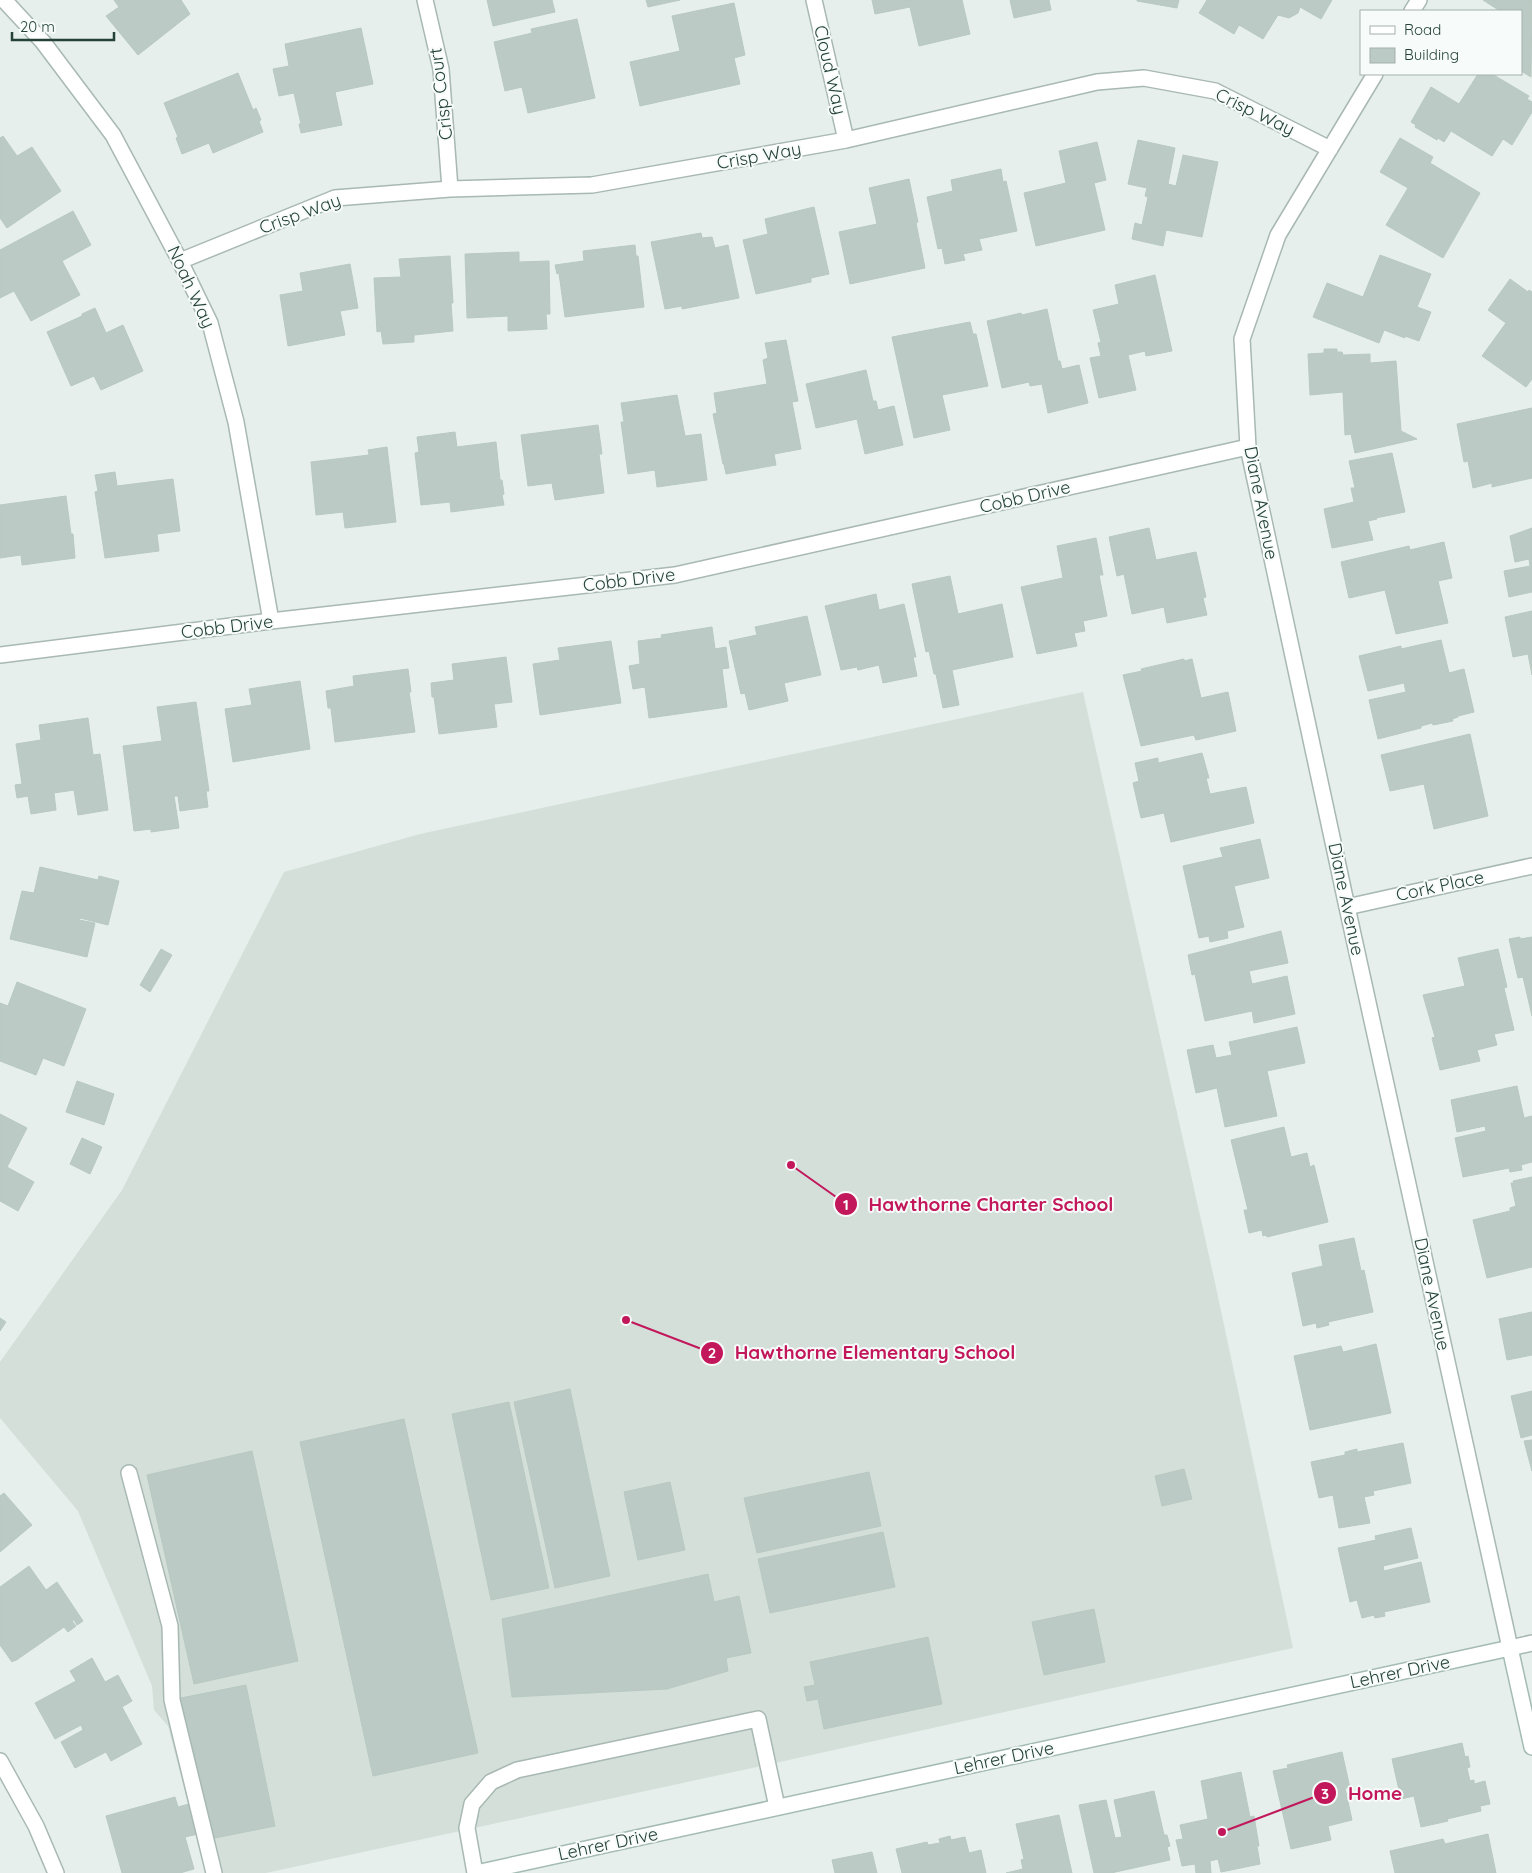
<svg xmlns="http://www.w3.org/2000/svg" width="1532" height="1873" font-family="Quicksand,sans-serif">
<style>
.built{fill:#d4dfda}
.building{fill:#bbcac4;stroke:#b8c9c2}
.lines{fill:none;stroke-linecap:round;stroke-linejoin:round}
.lane-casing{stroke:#a8b8b2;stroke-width:18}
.street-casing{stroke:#a8b8b2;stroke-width:18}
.secondary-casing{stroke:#a4bbb3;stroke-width:18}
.lane{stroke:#fff;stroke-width:15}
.street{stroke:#fff;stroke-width:15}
.secondary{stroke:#fff;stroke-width:15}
.labels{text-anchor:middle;stroke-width:4;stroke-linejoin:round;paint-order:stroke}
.street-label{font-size:18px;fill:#24423a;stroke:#f7fbf9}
.leader{fill:none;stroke:#c2185b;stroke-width:2}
.callout-dot{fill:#c2185b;stroke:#f7fbf9;stroke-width:2}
.mark-label{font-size:15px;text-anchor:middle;font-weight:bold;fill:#fff}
.callout-label{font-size:19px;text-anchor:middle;font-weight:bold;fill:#c2185b;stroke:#f7fbf9;stroke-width:4;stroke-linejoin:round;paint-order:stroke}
</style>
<rect width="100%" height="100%" fill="#e6efeb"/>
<path class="built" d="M1083 692 1214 1278 1293 1648 789 1760 266 1873H206L168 1726 154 1710 152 1686 78 1511 0 1418V1362L122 1190 284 872 420 834Z"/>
<path class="building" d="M114 0H181L190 14 138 55 106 16 119 7Z
M487 0H552L555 12 493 26Z
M646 0H680L648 7Z
M872 0H962L970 34 919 46 910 7 875 14Z
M1010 0H1049L1051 10 1014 18Z
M1137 0H1179L1177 8 1137 1Z
M1207 0H1332L1321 19 1300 7 1298 13 1289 18 1278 15 1263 39 1239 25 1234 34 1199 13Z
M1483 0H1532L1531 77 1521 71V11H1500Z
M734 3 745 55 734 58 740 84 640 106 630 62 680 51 672 16Z
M577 19 595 98 528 113 522 87 505 91 494 42 532 33 531 29Z
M361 28 373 84 335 92 342 125 301 133 299 124H301L294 93 279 96 273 69 289 66 285 44Z
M238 73 253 110 256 108 261 120 259 121 263 132 213 153 209 143 182 154 176 138 178 137 164 103Z
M1478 74H1492L1529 96 1527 99 1532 102V112L1512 145 1503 139 1492 156 1451 131 1444 142 1438 138 1437 140 1415 127 1416 125 1411 122 1431 87 1459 104Z
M3 136 17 156 32 147 61 191 7 228 0 218V138Z
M1400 138 1433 157 1430 163 1480 193 1443 258 1386 225 1408 188 1380 172Z
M1138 140 1175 148 1168 184 1176 186 1183 155 1218 162 1202 237 1166 230 1163 246 1132 239 1135 223 1142 225 1148 197 1145 196 1147 188 1128 184Z
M1097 142 1106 180 1094 183 1105 230 1036 246 1024 193 1066 183 1059 151Z
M1001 169 1003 182 1006 181 1017 231 979 239 982 250 963 254 965 260 945 264 942 248 938 249 927 197 953 191 951 180Z
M909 179 918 222 916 223 925 268 850 284 839 232 877 224 869 188Z
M814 207 829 274 811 278V282L756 294 743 240 768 234 765 219Z
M73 211 91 245 62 261 80 295 31 321 14 291 0 298V250Z
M701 233 702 238 712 237 715 248 728 245 739 298 682 309V306L665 309 651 242Z
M635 245 636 256H638L644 307 565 317 559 273 557 274 555 265 584 261 583 251Z
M519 252V262L549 261 550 314H546L547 329 508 331V316L467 318 465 254Z
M1380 255 1431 274 1417 307 1431 312 1419 341 1405 336V338L1384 330 1379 343 1313 317 1327 283 1363 297Z
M450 256 453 303H451L453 331 414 335V342L383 344 381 331 377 332 374 278 401 277 399 259Z
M350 264 358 308 340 311 345 335 288 346 280 295 303 291 300 273Z
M1155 275 1172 351 1146 356 1145 351 1128 355 1136 390 1099 398 1090 358 1101 356 1098 343 1101 342 1093 310 1119 304 1115 285Z
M1510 279 1528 292 1529 290 1532 292V379L1526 387 1482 356 1506 323 1488 310Z
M95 308 106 333 123 325 143 371 101 390 94 376 71 386 47 332 82 316V314Z
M1047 309 1058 361H1060L1062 369 1079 365 1088 403 1048 413 1042 384 1030 386 1029 382 1002 388 987 321 1021 313 1022 315Z
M970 322 973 334H976L988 386 942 395 950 430 914 438 892 337Z
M786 340 798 401 792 402 801 449 774 454 776 465 726 474 724 464H723L713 414 717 413 714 393 767 384 763 360 768 358 765 343Z
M1324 349H1337V352H1342L1343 355 1370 354V363L1396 361 1401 431 1417 439 1355 453 1351 434 1345 435 1343 392 1310 395 1308 354 1324 353Z
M866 370 873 401H876L878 410 894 406 903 445 865 454 857 419 816 428 806 384Z
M677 395 685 436 701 434 707 480 657 487 655 470 628 474 621 422H624L621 403Z
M1532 408V478L1492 487V483L1473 488 1468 461 1464 462 1457 424Z
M598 425 602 454H599L604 493 555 500 552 483 528 486 521 435Z
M455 432 457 447 496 442 500 480H502L504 494 502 495 504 505 451 512 450 502 421 505 415 453 419 452 417 437Z
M387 447 396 522 345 528 343 512 316 515 311 462 369 455 368 450Z
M1392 453 1405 512 1376 518 1377 519 1368 521 1373 540 1332 548 1324 509 1354 502 1351 488H1355L1349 461Z
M115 472 117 486 173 479 180 531 157 534 159 551 105 558 95 492 98 491 95 475Z
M66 496 71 534H73L75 558 22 565 21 555 0 558V505Z
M1149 528 1156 560 1196 552 1206 597 1203 598 1207 615 1167 623 1164 607 1132 614 1124 574 1117 576 1109 537Z
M1532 528V592L1509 597 1504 571 1530 566 1529 559 1515 562 1510 536Z
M1096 538 1103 575H1099L1107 616 1083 621 1085 631 1074 633 1077 646 1037 654 1021 587 1063 578 1057 546Z
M1444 542 1452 578 1438 581 1448 623 1396 634 1385 590 1349 598 1341 562 1409 546 1410 550Z
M950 576 958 614 1002 604 1013 657 952 670 959 705 943 708 936 674H934L929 651 926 652 912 584Z
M876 594 879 610 904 604 916 657H913L917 676 883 683 879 665 858 670 857 667 841 670 825 606Z
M1532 611V675L1528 654 1513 657 1505 617Z
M807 616 821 675 784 683 788 701 749 710 745 693 741 694 729 641 757 635 755 627Z
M712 627 715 649 726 647 729 668 722 669 727 707 649 718 645 687 633 689 629 666 640 664 638 641 662 638 661 635Z
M1441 640 1449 673 1464 669 1474 712 1458 716V717L1452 719 1453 721 1433 725 1432 723 1421 726V728L1378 739 1369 700 1406 692 1404 683 1368 691 1359 656 1401 646V649Z
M611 641 621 703 540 715 533 664 560 660 558 648Z
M506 657 512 702 494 704 497 727 439 734 434 697H432L431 683 454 680 452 664Z
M1184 659V661L1192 659 1201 698 1228 692 1236 731 1196 740 1194 735 1141 746 1123 675 1142 671 1141 669Z
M408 669 411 692H409L415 732 335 742 331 708H328L326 691 354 686 353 676Z
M300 681 310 749 233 762 225 709 252 705 249 689Z
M196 702 209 791H206L208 807 180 811 178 796H174L179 828 151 832V829L134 831 123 746 162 741 157 707Z
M88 718 93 755 100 754 108 810 78 815 74 790 54 793 56 810 31 814 28 796 17 798 15 785 22 784 16 744 41 740 39 725Z
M1470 734 1488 816 1434 829 1424 784 1390 791 1381 755Z
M1202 753 1209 778H1206L1210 794 1246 787 1254 823 1171 842 1164 813 1141 818 1133 783 1139 781 1135 763 1158 758V763Z
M1260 839 1269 878 1234 886 1244 927 1227 931 1228 938 1210 942 1209 936 1199 938 1183 866 1223 857 1220 848Z
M40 867 98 880 99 876 119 881 108 925 80 918 79 920 95 923 87 957 10 939 22 891 34 893Z
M1281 931 1288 963 1249 971 1252 984 1287 976 1295 1014 1254 1023 1252 1011 1205 1021 1195 974 1192 975 1188 955Z
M1520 937V939L1532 937V1016L1523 977 1518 978 1509 939Z
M161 949 172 955 150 992 140 985Z
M1498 949 1507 987 1504 988 1514 1030 1494 1034 1497 1045 1477 1050 1480 1061 1440 1070 1432 1038 1435 1037 1423 995 1465 986 1458 958Z
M17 982 86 1009 64 1066 43 1058 36 1075 0 1061V1003L8 1006Z
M1297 1027 1305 1063 1267 1071 1277 1116 1225 1127 1217 1088 1196 1093 1187 1050 1213 1045 1216 1058 1232 1055 1229 1042Z
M77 1081 114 1094 104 1125 66 1112Z
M1517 1086 1524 1118 1532 1116V1162L1521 1165 1522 1170 1510 1172 1509 1168 1463 1177 1455 1138 1486 1131 1485 1126 1457 1132 1451 1100Z
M0 1114 27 1128 7 1167 34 1182 18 1211 0 1201Z
M1284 1127 1291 1157 1307 1153 1310 1167 1314 1165 1328 1222 1267 1237 1266 1235 1263 1236 1262 1230 1249 1233 1244 1210H1248L1231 1140Z
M82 1138 102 1147 90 1174 70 1164Z
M1532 1177V1267L1487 1278 1473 1220 1510 1211V1208L1516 1206 1511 1183H1514L1513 1181Z
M1354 1238 1361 1271 1364 1270 1373 1312 1328 1322 1329 1325 1317 1328 1316 1323 1303 1326 1292 1273 1323 1266 1319 1245Z
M1532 1312V1355L1507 1360 1499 1319Z
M0 1318 6 1322 0 1331Z
M1376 1344 1391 1413 1310 1430 1294 1356 1341 1346 1343 1352Z
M570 1389 610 1576 555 1588 514 1402Z
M1532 1391V1435L1521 1438 1511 1396Z
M509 1402 549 1588 491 1600 452 1414Z
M404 1419 478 1753 373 1776 300 1442Z
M1532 1440V1471L1524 1441Z
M1403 1443 1411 1483 1373 1491 1374 1495 1364 1497 1370 1523 1339 1528 1333 1495 1319 1498 1311 1462 1345 1455V1452L1357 1449V1452Z
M252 1451 298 1661 194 1684 147 1475Z
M1184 1469 1192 1499 1162 1506 1155 1476Z
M869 1472 881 1526 757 1553 744 1498Z
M670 1482 685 1550 638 1560 624 1492Z
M4 1493 32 1525 0 1552V1496Z
M1411 1528 1418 1558 1383 1566 1384 1571 1421 1562 1430 1602 1384 1612 1385 1616 1375 1618 1374 1615 1362 1618 1357 1600 1350 1602 1338 1548 1376 1540 1375 1536Z
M883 1532 895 1587 770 1613 758 1559Z
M29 1566 46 1590 57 1582 83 1621 77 1625 74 1620 72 1621 76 1626 68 1632 64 1627 15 1661V1660L12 1662 0 1645V1587Z
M708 1574 714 1602 739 1596 751 1653 726 1658 728 1671 667 1689 512 1697 502 1619Z
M1094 1609 1105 1662 1044 1675 1032 1622Z
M928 1637 942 1704 824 1729 818 1699 807 1701 804 1687 815 1685 810 1662Z
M92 1658 105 1682 118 1675 132 1701 122 1707 142 1744 111 1761 106 1752 75 1768 61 1742 83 1730 81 1725 55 1739 35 1703 76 1681 70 1671Z
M246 1685 275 1826 210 1839 181 1698Z
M1462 1743 1465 1757 1468 1756 1470 1767 1467 1768 1470 1781 1474 1780V1784L1485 1781 1490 1804 1480 1806 1481 1811 1447 1819 1448 1821 1421 1827 1414 1796 1401 1799 1392 1759Z
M1342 1752 1350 1788H1345L1352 1820 1328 1826 1331 1840 1291 1849 1273 1771 1288 1768 1287 1765Z
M1241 1772 1250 1817 1254 1816 1259 1846H1257L1260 1864 1221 1872 1218 1859 1210 1861 1211 1873H1196L1195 1864 1182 1866 1176 1840 1183 1839 1180 1825 1208 1819 1201 1781Z
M1154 1791 1164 1835H1167L1170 1846 1167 1847 1170 1860 1111 1873H1094L1079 1805 1106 1800 1115 1838 1122 1837 1114 1800Z
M175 1797 178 1807 189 1804 198 1834 185 1837 194 1869 180 1873H122L106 1816Z
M1059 1815 1072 1873H1006L1023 1869 1021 1860 1024 1859 1016 1824Z
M1488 1834 1496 1873H1395L1390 1851 1443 1839 1445 1844Z
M950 1836 951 1840 965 1837 969 1853 981 1850 986 1873H902L896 1849 927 1842 928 1845 940 1843 939 1839Z
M872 1852 877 1873H835L832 1860Z"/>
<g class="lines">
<defs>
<path id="lane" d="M129 1473 170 1626 172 1700 214 1873
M475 1873 467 1828 472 1804 491 1782 517 1770 758 1719 777 1807"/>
<path id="street" d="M4 0 43 42 113 135 180 261 210 323 236 422 271 621
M425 0 441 69 450 189
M814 0 846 140
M1412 11 1419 0
M1375 74 1278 235 1242 339 1248 447 1347 907 1510 1648 1532 1643
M180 261 335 198 450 189 592 185 846 140 1097 82 1144 78 1215 91 1330 149
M0 655 271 621 675 575 1248 447
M1347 907 1532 866
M0 1761 36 1826 56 1873"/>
<path id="secondary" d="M476 1873 1510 1648 1532 1747"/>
</defs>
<use href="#lane" class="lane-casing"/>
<use href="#street" class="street-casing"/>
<use href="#secondary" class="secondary-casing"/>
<use href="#lane" class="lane"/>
<use href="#street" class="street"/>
<use href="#secondary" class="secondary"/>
</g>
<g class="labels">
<g class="street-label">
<text transform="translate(830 70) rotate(77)" y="6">Cloud Way</text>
<text transform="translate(441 94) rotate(-97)" y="6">Crisp Court</text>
<text transform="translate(1255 112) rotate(26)" y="6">Crisp Way</text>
<text transform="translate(759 156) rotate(-10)" y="6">Crisp Way</text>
<text transform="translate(300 214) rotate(-20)" y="6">Crisp Way</text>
<text transform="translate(191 287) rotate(65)" y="6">Noah Way</text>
<text transform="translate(1025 497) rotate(-13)" y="6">Cobb Drive</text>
<text transform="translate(1261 503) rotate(79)" y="6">Diane Avenue</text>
<text transform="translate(629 580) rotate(-7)" y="6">Cobb Drive</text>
<text transform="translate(227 627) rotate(-7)" y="6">Cobb Drive</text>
<text transform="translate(1440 886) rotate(-12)" y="6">Cork Place</text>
<text transform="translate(1346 899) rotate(78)" y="6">Diane Avenue</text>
<text transform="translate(1432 1294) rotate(78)" y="6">Diane Avenue</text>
<text transform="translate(1400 1672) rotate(-12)" y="6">Lehrer Drive</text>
<text transform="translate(1004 1758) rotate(-12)" y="6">Lehrer Drive</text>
<text transform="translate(608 1844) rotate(-12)" y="6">Lehrer Drive</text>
</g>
</g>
<path class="leader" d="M791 1165L846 1204M626 1320L712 1353M1222 1832L1325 1793"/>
<g class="callout-dot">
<circle cx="791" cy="1165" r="5"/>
<circle cx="626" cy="1320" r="5"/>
<circle cx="1222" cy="1832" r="5"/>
<circle cx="846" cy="1204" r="12"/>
<circle cx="712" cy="1353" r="12"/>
<circle cx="1325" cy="1793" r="12"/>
</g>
<g class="mark-label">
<text x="846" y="1210">1</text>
<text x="712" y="1358">2</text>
<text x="1325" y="1799">3</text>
</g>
<g class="callout-label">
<text x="991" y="1211">Hawthorne Charter School</text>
<text x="875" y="1359">Hawthorne Elementary School</text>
<text x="1375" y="1800">Home</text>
</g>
<rect x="1360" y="10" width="162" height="65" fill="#f7fbf9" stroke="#a3b1ad"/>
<rect x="1370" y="26" width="25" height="8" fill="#ffffff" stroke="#a3b1ad"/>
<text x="1404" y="35" font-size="15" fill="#24423a">Road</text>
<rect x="1370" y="48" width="25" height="15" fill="#bbcac4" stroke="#a3b1ad"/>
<text x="1404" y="60" font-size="15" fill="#24423a">Building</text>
<path d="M12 32v8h102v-8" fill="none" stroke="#24423a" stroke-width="2.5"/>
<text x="20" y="32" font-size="15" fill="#24423a" stroke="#f7fbf9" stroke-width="4" paint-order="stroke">20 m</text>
</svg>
